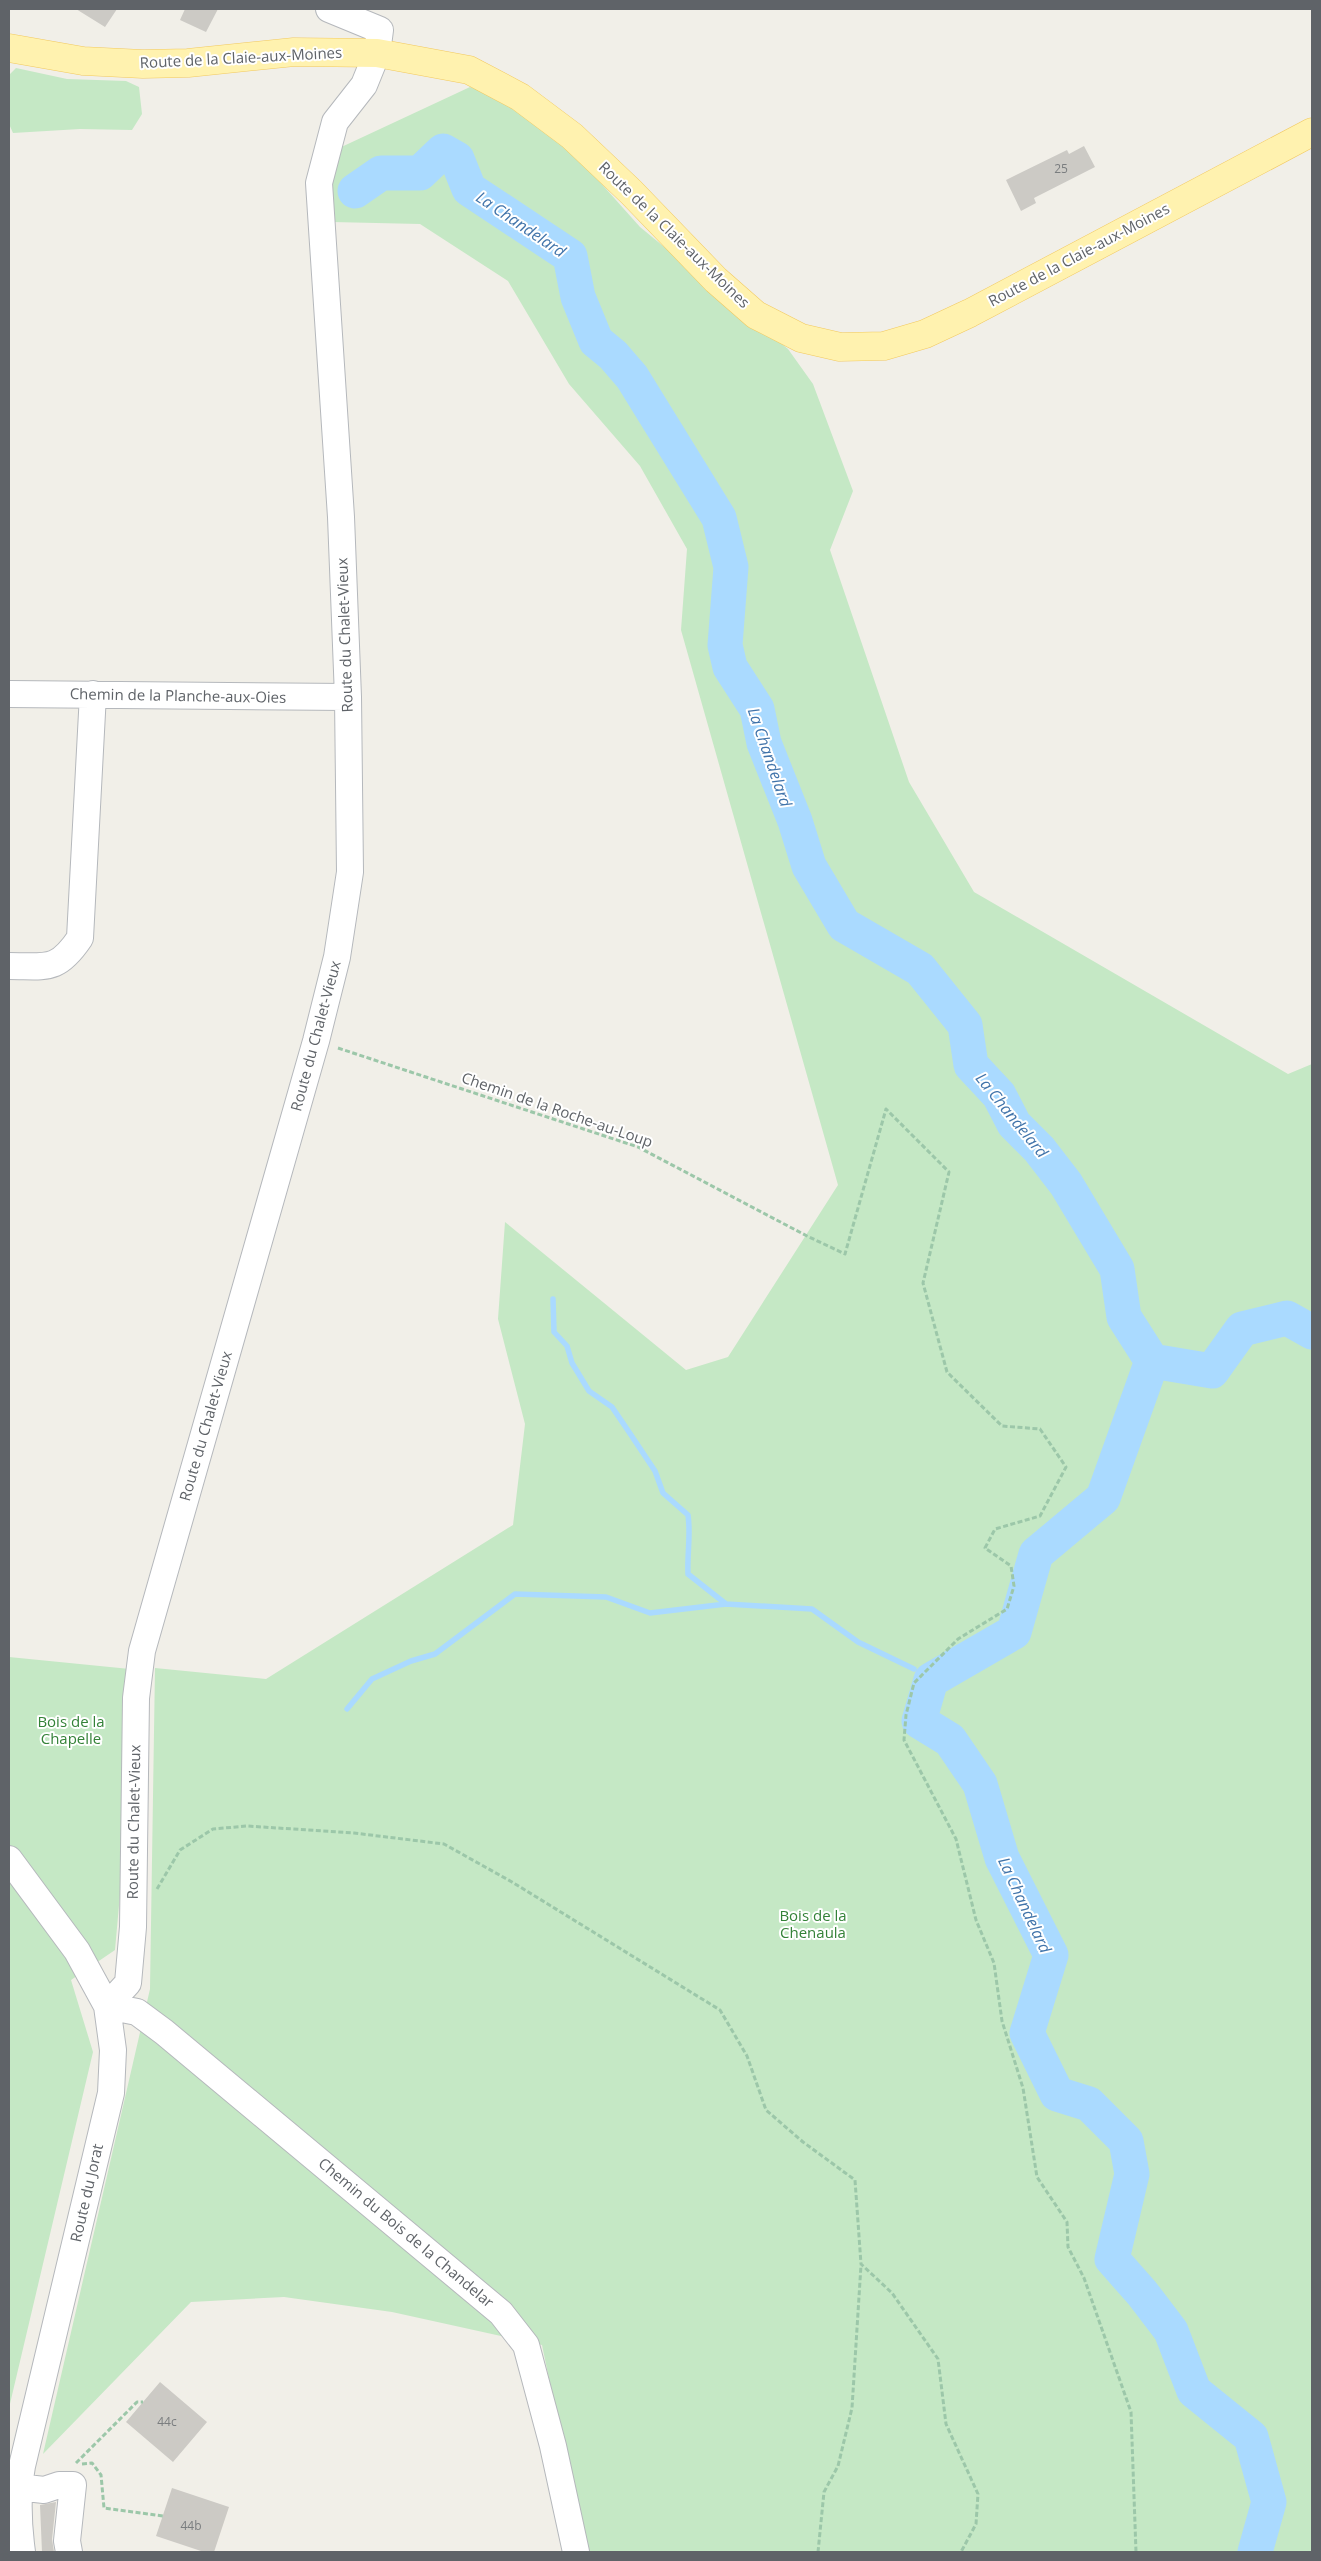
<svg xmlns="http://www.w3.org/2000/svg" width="1321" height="2561" font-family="'Open Sans',sans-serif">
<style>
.green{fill:#c5e8c5}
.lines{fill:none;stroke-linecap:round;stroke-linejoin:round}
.stream{stroke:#aadaff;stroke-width:5.5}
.river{stroke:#aadaff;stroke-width:35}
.building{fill:#cccac5}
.minor-casing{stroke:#b5b8bc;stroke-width:28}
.major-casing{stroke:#f2c960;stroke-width:29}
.path{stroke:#9cc7a9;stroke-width:3;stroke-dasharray:5 2.5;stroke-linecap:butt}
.minor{stroke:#fff;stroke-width:26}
.major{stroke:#fff2af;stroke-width:28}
.labels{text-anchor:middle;stroke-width:4;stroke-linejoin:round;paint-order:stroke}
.number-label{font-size:12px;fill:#7a7d7f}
.street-label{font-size:15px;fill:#5f6368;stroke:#fff}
.park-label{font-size:15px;fill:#348238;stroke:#fff}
.water-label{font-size:16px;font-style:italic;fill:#4174aa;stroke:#fff}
</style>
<rect width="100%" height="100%" fill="#f1efe8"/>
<path class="green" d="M16 68 67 79 126 81 139 87 142 114 132 130 80 129 13 133 9 124V75Z
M470 87 507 100 557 134 640 227 788 349 813 384 853 491 830 550 909 782 974 892 1288 1074 1312 1064V2552H585L542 2345 392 2312 284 2297 191 2302 43 2454 150 1989 155 1668 266 1679 513 1525 525 1424 498 1319 505 1222 686 1370 728 1357 838 1185 681 630 687 549 640 466 569 384 508 281 420 224 332 222 327 186 335 150Z
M9 1657 140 1670 115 1950 71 1980 93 2052 9 2408Z"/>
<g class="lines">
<path class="stream" d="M553 1299 554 1332 567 1346 572 1363 589 1391 612 1407 629 1432 655 1471 663 1493 688 1515C691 1535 687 1554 688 1574L726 1604
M930 1679 931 1680
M347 1709 372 1679 411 1661 435 1654 515 1594 606 1597 650 1613 726 1604 812 1609 858 1642 914 1669"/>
<path class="river" d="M355 191 381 173H420L443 151 457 159 469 189 570 256 578 297 596 341 613 355 632 377 719 518 731 567 725 645 730 667 757 709 764 743 795 821 809 866 844 925 920 969 965 1025 971 1065 999 1095 1014 1124 1039 1149 1066 1184 1117 1269 1124 1317 1152 1361
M1255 2552 1269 2502 1251 2437 1194 2391 1171 2331 1142 2293 1112 2259 1132 2174 1126 2141 1089 2104 1057 2094 1027 2033 1051 1955 1002 1858 980 1784 950 1740 919 1721 931 1680 1014 1632 1036 1554 1103 1498 1152 1361 1212 1371 1242 1329 1287 1318 1312 1332"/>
</g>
<path class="building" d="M76 9H117L105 27Z
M185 9H218L206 32 180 20Z
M1084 146 1095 167 1034 198 1036 203 1021 211 1006 180 1067 150 1069 154Z
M160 2382 207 2422 173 2462 126 2422Z
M172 2488 229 2507 214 2552H204L156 2536Z
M56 2502 52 2539 54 2552H42L40 2505Z"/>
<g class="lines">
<defs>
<path id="minor" d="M329 9 380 30 377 53 364 85 335 122 319 183 341 517 348 697 350 872 337 957 316 1041 142 1651 136 1698 133 1927 128 1983 107 2006 137 2012 164 2032 501 2313 526 2345 553 2446 576 2552
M9 694 348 697
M9 966C47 966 57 972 80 938L93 694
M9 1859 77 1951 107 2006 113 2050 111 2093 22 2466C17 2494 18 2523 22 2552
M18 2487 44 2490 59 2485H73L67 2541 69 2552"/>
<path id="major" d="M9 48 83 61 143 64 188 63 294 52 377 53 469 70 520 97 572 136 631 192 716 280 756 315 801 338 840 347 884 346 925 334 970 313 1312 132"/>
</defs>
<use href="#minor" class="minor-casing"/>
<use href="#major" class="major-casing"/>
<path class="path" d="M338 1048 638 1147 807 1236 845 1254 886 1109 949 1172 923 1283 947 1372 1002 1426 1040 1429 1066 1467 1040 1516 995 1529 985 1548 1011 1566 1014 1586 1007 1609 958 1639 914 1683 906 1715 904 1740 956 1839 976 1920 994 1963 1002 2021 1023 2088 1037 2177 1067 2222 1068 2247 1084 2278 1131 2412 1136 2552
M157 1889 180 1850 213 1829 247 1826 354 1833 444 1844 512 1882 720 2010 747 2056 766 2110 803 2142 855 2180 861 2264 892 2293 938 2359 946 2424 978 2494 976 2524 961 2552
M76 2463 137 2402H143
M82 2464 92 2463 101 2475 104 2508 163 2516
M818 2552 824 2492 838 2466 852 2408 861 2265"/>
<use href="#minor" class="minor"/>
<use href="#major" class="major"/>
</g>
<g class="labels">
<g class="number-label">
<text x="1061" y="173">25</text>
<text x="167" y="2426">44c</text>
<text x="191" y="2530">44b</text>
</g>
<g class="street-label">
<text transform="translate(241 58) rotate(-3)" y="5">Route de la Claie-aux-Moines</text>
<text transform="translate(674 235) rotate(44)" y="5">Route de la Claie-aux-Moines</text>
<text transform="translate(1079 255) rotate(-28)" y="5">Route de la Claie-aux-Moines</text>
<text transform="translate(345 635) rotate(-92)" y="5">Route du Chalet-Vieux</text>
<text transform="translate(178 696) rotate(1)" y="5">Chemin de la Planche-aux-Oies</text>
<text transform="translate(316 1036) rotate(-75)" y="5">Route du Chalet-Vieux</text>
<text transform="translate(557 1110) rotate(19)" y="5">Chemin de la Roche-au-Loup</text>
<text transform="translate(206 1426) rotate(-74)" y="5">Route du Chalet-Vieux</text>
<text transform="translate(134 1822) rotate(-89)" y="5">Route du Chalet-Vieux</text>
<text transform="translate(87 2193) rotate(-77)" y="5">Route du Jorat</text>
<text transform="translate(406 2233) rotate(40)" y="5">Chemin du Bois de la Chandelar</text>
</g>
<g class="park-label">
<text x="71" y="1727">Bois de la<tspan x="71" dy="17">Chapelle</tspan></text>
<text x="813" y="1921">Bois de la<tspan x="813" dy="17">Chenaula</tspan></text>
</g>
<g class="water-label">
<text transform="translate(521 224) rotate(34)" y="6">La Chandelard</text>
<text transform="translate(770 757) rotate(71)" y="6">La Chandelard</text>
<text transform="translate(1012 1115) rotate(51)" y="6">La Chandelard</text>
<text transform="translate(1025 1905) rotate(65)" y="6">La Chandelard</text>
</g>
</g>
<rect width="1321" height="2561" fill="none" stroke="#5f6368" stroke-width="20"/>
</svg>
